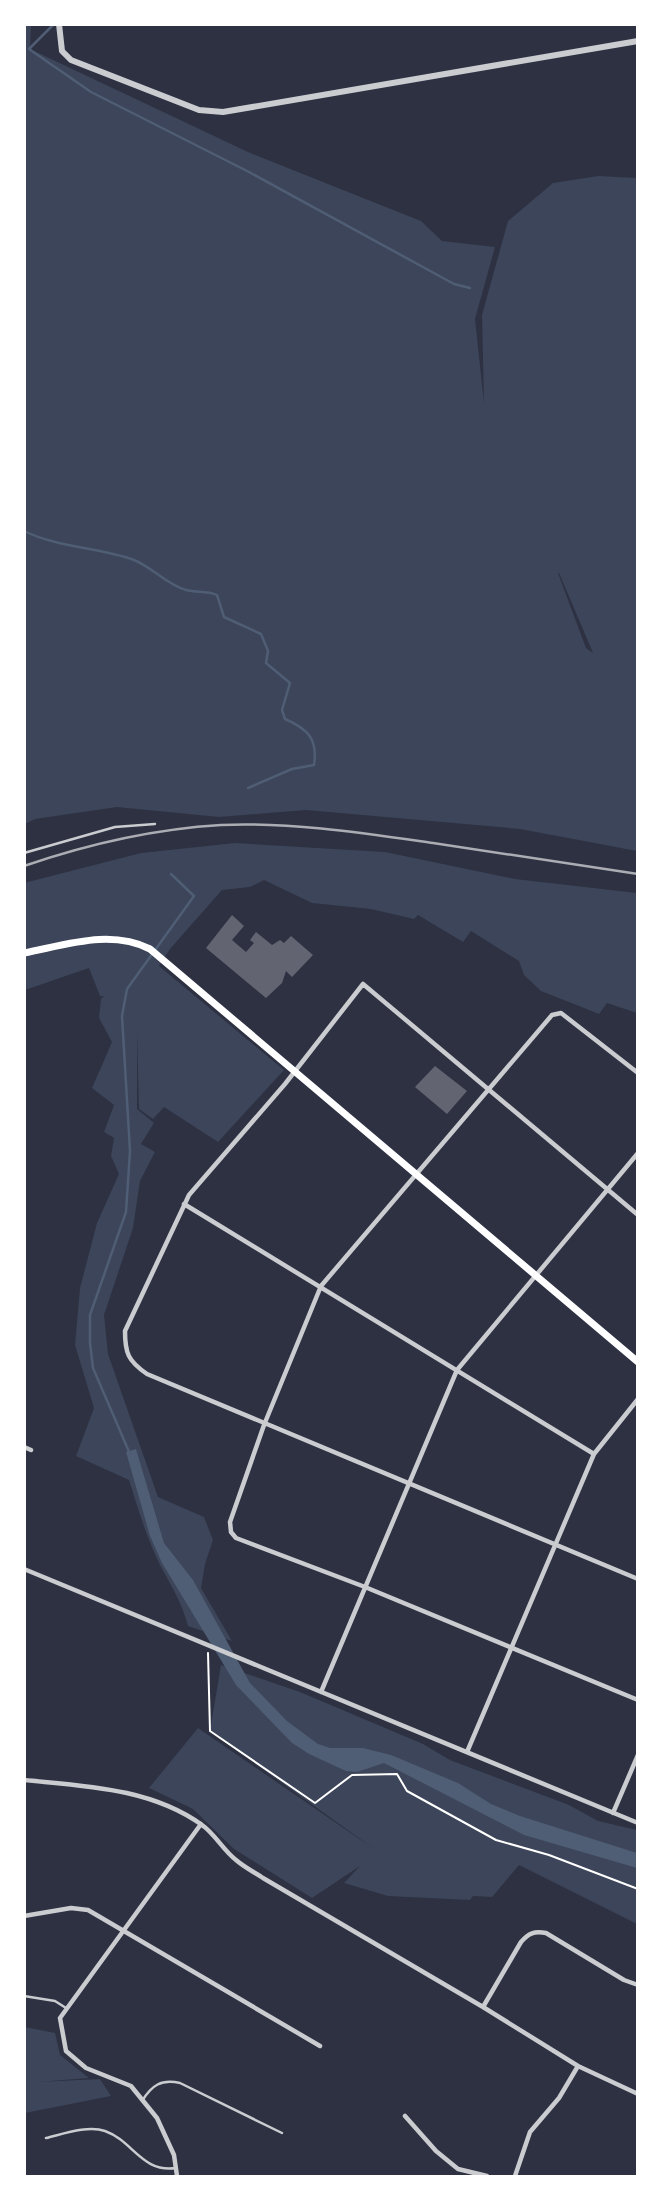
<svg xmlns="http://www.w3.org/2000/svg" width="662" height="2201" font-family="Karla,sans-serif">
<style>
.green{fill:#3c4559;fill-rule:evenodd}
.water{fill:#4f5d75}
.lines{fill:none;stroke-linecap:round;stroke-linejoin:round}
.stream{stroke:#4f5d75;stroke-width:2.5}
.building{fill:#626471}
.path{stroke:#fff;stroke-width:2}
.service{stroke:#caccd0;stroke-width:2.5}
.minor{stroke:#caccd0;stroke-width:4.5}
.tertiary{stroke:#caccd0;stroke-width:6}
.primary{stroke:#fff;stroke-width:7}
.rail{stroke:#abadb3;stroke-width:2.5}
</style>
<rect width="100%" height="100%" fill="#2d3142"/>
<path class="green" d="M25 24 31 25 30 49 248 152 421 221 442 241 495 247 475 319 484 403 482 315 508 221 553 183 598 176 637 178V851L520 829 306 810 219 817 117 807 35 819 25 824ZM558 573H559L593 653 586 648Z
M235 843 385 852 515 879 637 893V1013L607 1003 599 1014 541 991 524 975 519 961 471 931 463 942 418 915 414 919 371 909 312 903 264 880 250 887 222 890 170 949 159 966 284 1070 218 1142 164 1107 153 1119 139 1109 137 1033V1109L154 1123 141 1144 155 1152 140 1181 133 1228 104 1315 108 1354 158 1497 204 1517 213 1540 205 1564 201 1588 232 1641 188 1626C182 1603 172 1587 161 1567 147 1539 138 1509 129 1480L76 1456 94 1408 75 1345 80 1288 97 1223 119 1174 111 1156 114 1138 104 1132 114 1105 92 1088 112 1042 99 1018 101 999 104 996H100L89 968 25 990 24 883 141 853Z
M221 1665 300 1692 423 1744 450 1760 569 1805 598 1821 637 1830V1924L519 1865 492 1897 473 1896 470 1900 388 1896 344 1883 360 1866 312 1898 234 1849 193 1809 149 1788 198 1728 374 1849 210 1731Z
M25 2027 55 2033 60 2055 89 2078 38 2082 100 2079 111 2096 25 2113Z"/>
<path class="water" d="M136 1449 164 1543 193 1580 250 1683 287 1721 318 1744 330 1748H363L391 1755 458 1783 491 1804 520 1816 637 1853V1868L524 1835 384 1763 357 1772 346 1771 309 1754 292 1743 236 1685 162 1563 150 1536 126 1452Z"/>
<g class="lines">
<path class="stream" d="M54 24 29 49 91 92 249 172 454 284 470 288
M24 531C59 548 98 547 134 560 152 567 167 585 186 590 196 593 207 590 217 595L224 617 261 634 268 651 266 663 290 683 282 710 285 719C308 729 318 739 314 765L292 769 248 788
M130 1454 93 1368 90 1343V1315L126 1212 130 1151 122 1016 127 989 194 896 171 874"/>
</g>
<path class="building" d="M232 915 244 926 232 940 246 952 254 943 250 940 256 932 272 945 280 940 284 943 291 936 313 955 292 977 286 971 282 983 266 998 206 948Z
M435 1066 467 1091 447 1114 415 1087Z"/>
<g class="lines">
<path class="path" d="M208 1653 210 1731 315 1803 352 1775 397 1774 407 1791 496 1840 549 1855 638 1889"/>
<path class="service" d="M24 853 115 827 155 824
M24 1996 55 2001 66 2008
M142 2101C152 2085 161 2079 180 2083L282 2133
M46 2138C63 2134 88 2125 105 2131 133 2141 142 2173 176 2168"/>
<path class="minor" d="M638 1073 561 1013 552 1015 321 1286 264 1425 230 1522 231 1532 236 1538 365 1587 638 1700
M184 1204 594 1454
M638 1215 363 984 285 1084 189 1195 125 1331C125 1353 128 1361 147 1374L638 1579
M24 1447 31 1450
M24 1569 638 1823
M321 1692 457 1370 638 1153
M467 1752 594 1454 638 1399
M24 1780C84 1786 151 1788 202 1825 215 1834 223 1850 236 1860 244 1867 254 1872 263 1878L483 2007 578 2066 638 2094
M613 1813 638 1755
M24 1916 71 1908 88 1910 320 2046
M483 2007 521 1942C529 1933 534 1931 546 1933L624 1980 638 1985
M405 2116 436 2151 458 2169 487 2176
M177 2176 174 2155 157 2118 131 2086 86 2068 66 2051 60 2018 201 1824
M515 2176 530 2132 559 2098 578 2066"/>
<path class="tertiary" d="M59 24 62 51 71 60 199 110 223 112 638 41"/>
<path class="primary" d="M24 953C66 945 110 929 150 949L638 1362"/>
<path class="rail" d="M24 866C88 844 154 829 221 825 292 822 363 833 433 843 501 853 569 864 638 874"/>
</g>
<rect width="662" height="2201" fill="none" stroke="#ffffff" stroke-width="52"/>
</svg>
